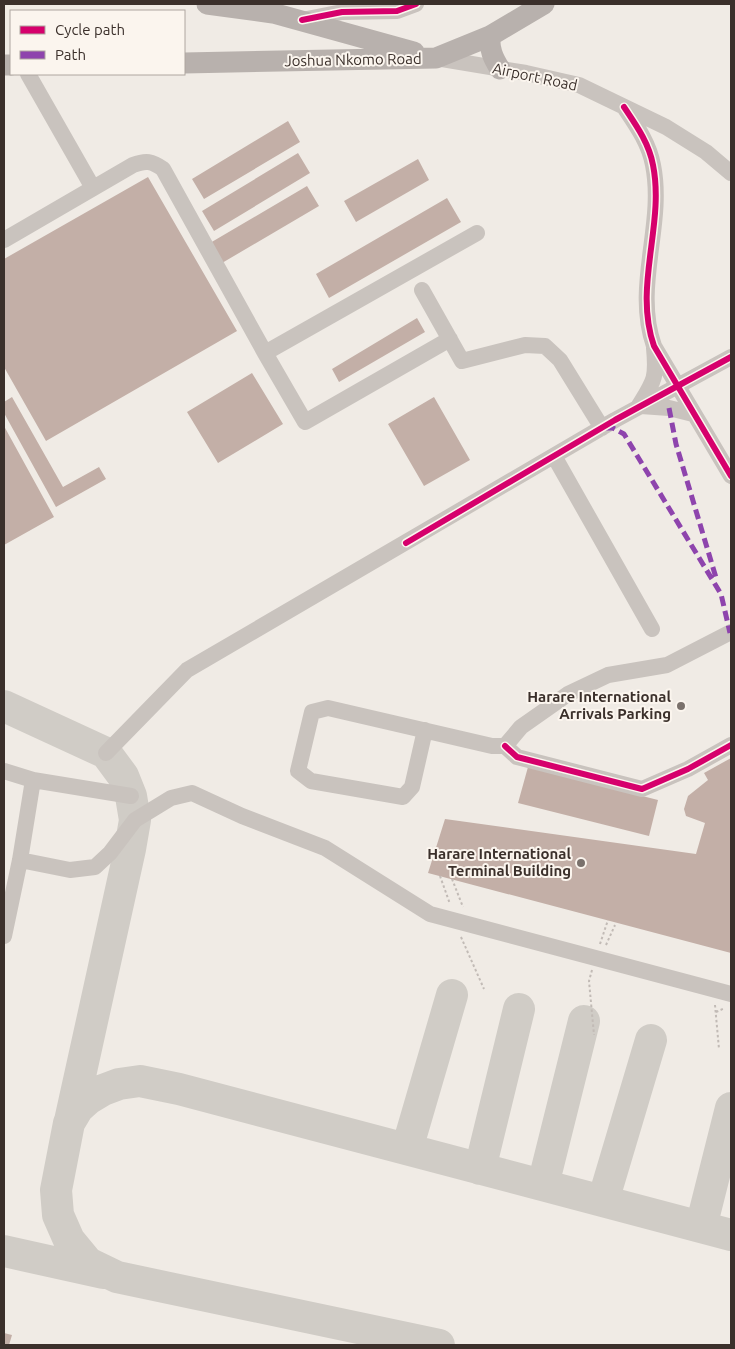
<svg xmlns="http://www.w3.org/2000/svg" width="735" height="1349" font-family="Ubuntu,sans-serif">
<style>
.lines{fill:none;stroke-linecap:round;stroke-linejoin:round}
.taxiway{stroke:#d0ccc6;stroke-width:32}
.building{fill:#c3afa7}
.path{stroke:#c2bbb6;stroke-width:2;stroke-dasharray:2.5 2.5;stroke-linecap:butt}
.minor{stroke:#c9c3be;stroke-width:16}
.major{stroke:#b8b1ad;stroke-width:21}
.quiet{stroke:#8e44ad;stroke-width:5;stroke-dasharray:10 5;stroke-linecap:butt}
.cycleway-casing{stroke:#fbf5ee;stroke-width:9}
.cycleway{stroke:#d6006c;stroke-width:6}
.poi-dot{fill:#7a716c;stroke:#fbf5ee;stroke-width:2}
.labels{text-anchor:middle;stroke-width:4;stroke-linejoin:round;paint-order:stroke}
.street-label{font-size:15px;fill:#3b302b;stroke:#fbf5ee}
.poi-label{font-size:15px;font-weight:bold;fill:#3b302b;stroke:#fbf5ee;text-anchor:end}
</style>
<rect width="100%" height="100%" fill="#f0ebe5"/>
<g class="lines">
<path class="taxiway" d="M4 706 106 753 123 776 131 796 135 820 130 849 70 1121
M407 1149 452 995
M480 1169 519 1009
M543 1185 584 1021
M603 1201 651 1040
M701 1227 731 1108
M4 1251 103 1273
M439 1345 117 1277 88 1263 69 1240 58 1215 56 1190 69 1123 78 1108 88 1099 103 1090 119 1084 140 1081 179 1089 731 1235"/>
</g>
<path class="building" d="M288 121 300 142 204 199 192 179Z
M298 153 310 173 214 231 202 211Z
M418 159 429 180 356 222 344 201Z
M148 177 237 331 46 441 4 367V259Z
M307 186 319 206 222 263 210 243Z
M447 198 461 222 329 298 316 274Z
M417 318 425 332 339 382 332 369Z
M252 373 283 424 218 463 187 412Z
M12 397 63 487 99 467 106 479 56 507 4 413V402Z
M434 397 470 460 424 486 388 424Z
M4 426 54 517 4 545Z
M731 758V953L428 873 445 819 696 854 705 823 686 816 684 809 688 796 708 780 704 773Z
M528 767 658 800 649 836 518 803Z
M4 1333 12 1335 9 1345H4Z"/>
<g class="lines">
<path class="path" d="M440 876 450 904
M452 879 463 907
M461 937 484 989
M600 944 608 920
M606 945 615 925
M592 970 589 981 594 1035
M715 1005 719 1049
M716 1012 725 1008"/>
<path class="minor" d="M302 20 342 12 397 11 416 4
M436 58 526 73 579 85 666 127 706 152 731 173
M28 74 93 188
M624 107C636 125 649 143 653 165 665 225 633 286 654 346L731 476
M4 240 133 165C146 160 152 161 163 169L265 353 305 422 450 339
M422 290 462 361 525 345 545 346 560 360 602 428
M265 353 477 233
M641 406 669 408 693 414
M638 407C654 381 657 379 654 348
M554 456 652 629
M425 730 412 787 403 797 311 781 298 771 312 712 328 708 492 746H505L521 727 568 694 608 675 667 665 731 632
M505 746 517 757 642 789 688 769 731 745
M106 753 187 670 615 420 731 357
M4 771 33 780 131 796
M20 860 70 870 95 867 110 853 135 820 171 798 192 793 242 816 325 848 430 914 731 994
M4 936 20 860 33 780"/>
<path class="major" d="M207 4 273 13 414 52
M490 36C489 49 493 58 500 69
M184 63 436 58 490 36 544 4
M4 65H11"/>
<path class="quiet" d="M669 408 676 444 717 581
M605 428H613L624 434 721 594 730 633"/>
<defs>
<path id="cycleway" d="M302 20 342 12 397 11 416 4
M624 107C636 125 649 143 653 165 665 225 633 286 654 346L731 476
M406 543 615 420 731 357
M505 746 517 757 642 789 688 769 731 745"/>
</defs>
<use href="#cycleway" class="cycleway-casing"/>
<use href="#cycleway" class="cycleway"/>
</g>
<g class="poi-dot">
<circle cx="681" cy="706" r="5"/>
<circle cx="581" cy="863" r="5"/>
</g>
<g class="labels">
<g class="street-label">
<text transform="translate(353 60) rotate(-1)" y="5">Joshua Nkomo Road</text>
<text transform="translate(535 77) rotate(12)" y="5">Airport Road</text>
</g>
<g class="poi-label">
<text x="671" y="702">Harare International<tspan x="671" dy="17">Arrivals Parking</tspan></text>
<text x="571" y="859">Harare International<tspan x="571" dy="17">Terminal Building</tspan></text>
</g>
</g>
<rect width="735" height="1349" fill="none" stroke="#3b302b" stroke-width="10"/>
<rect x="10" y="10" width="175" height="65" fill="#fbf5ee" stroke="#aea6a0"/>
<rect x="20" y="26" width="25" height="8" fill="#d6006c" stroke="#aea6a0"/>
<text x="55" y="35" font-size="15" fill="#3b302b">Cycle path</text>
<rect x="20" y="51" width="25" height="8" fill="#8e44ad" stroke="#aea6a0"/>
<text x="55" y="60" font-size="15" fill="#3b302b">Path</text>
</svg>
